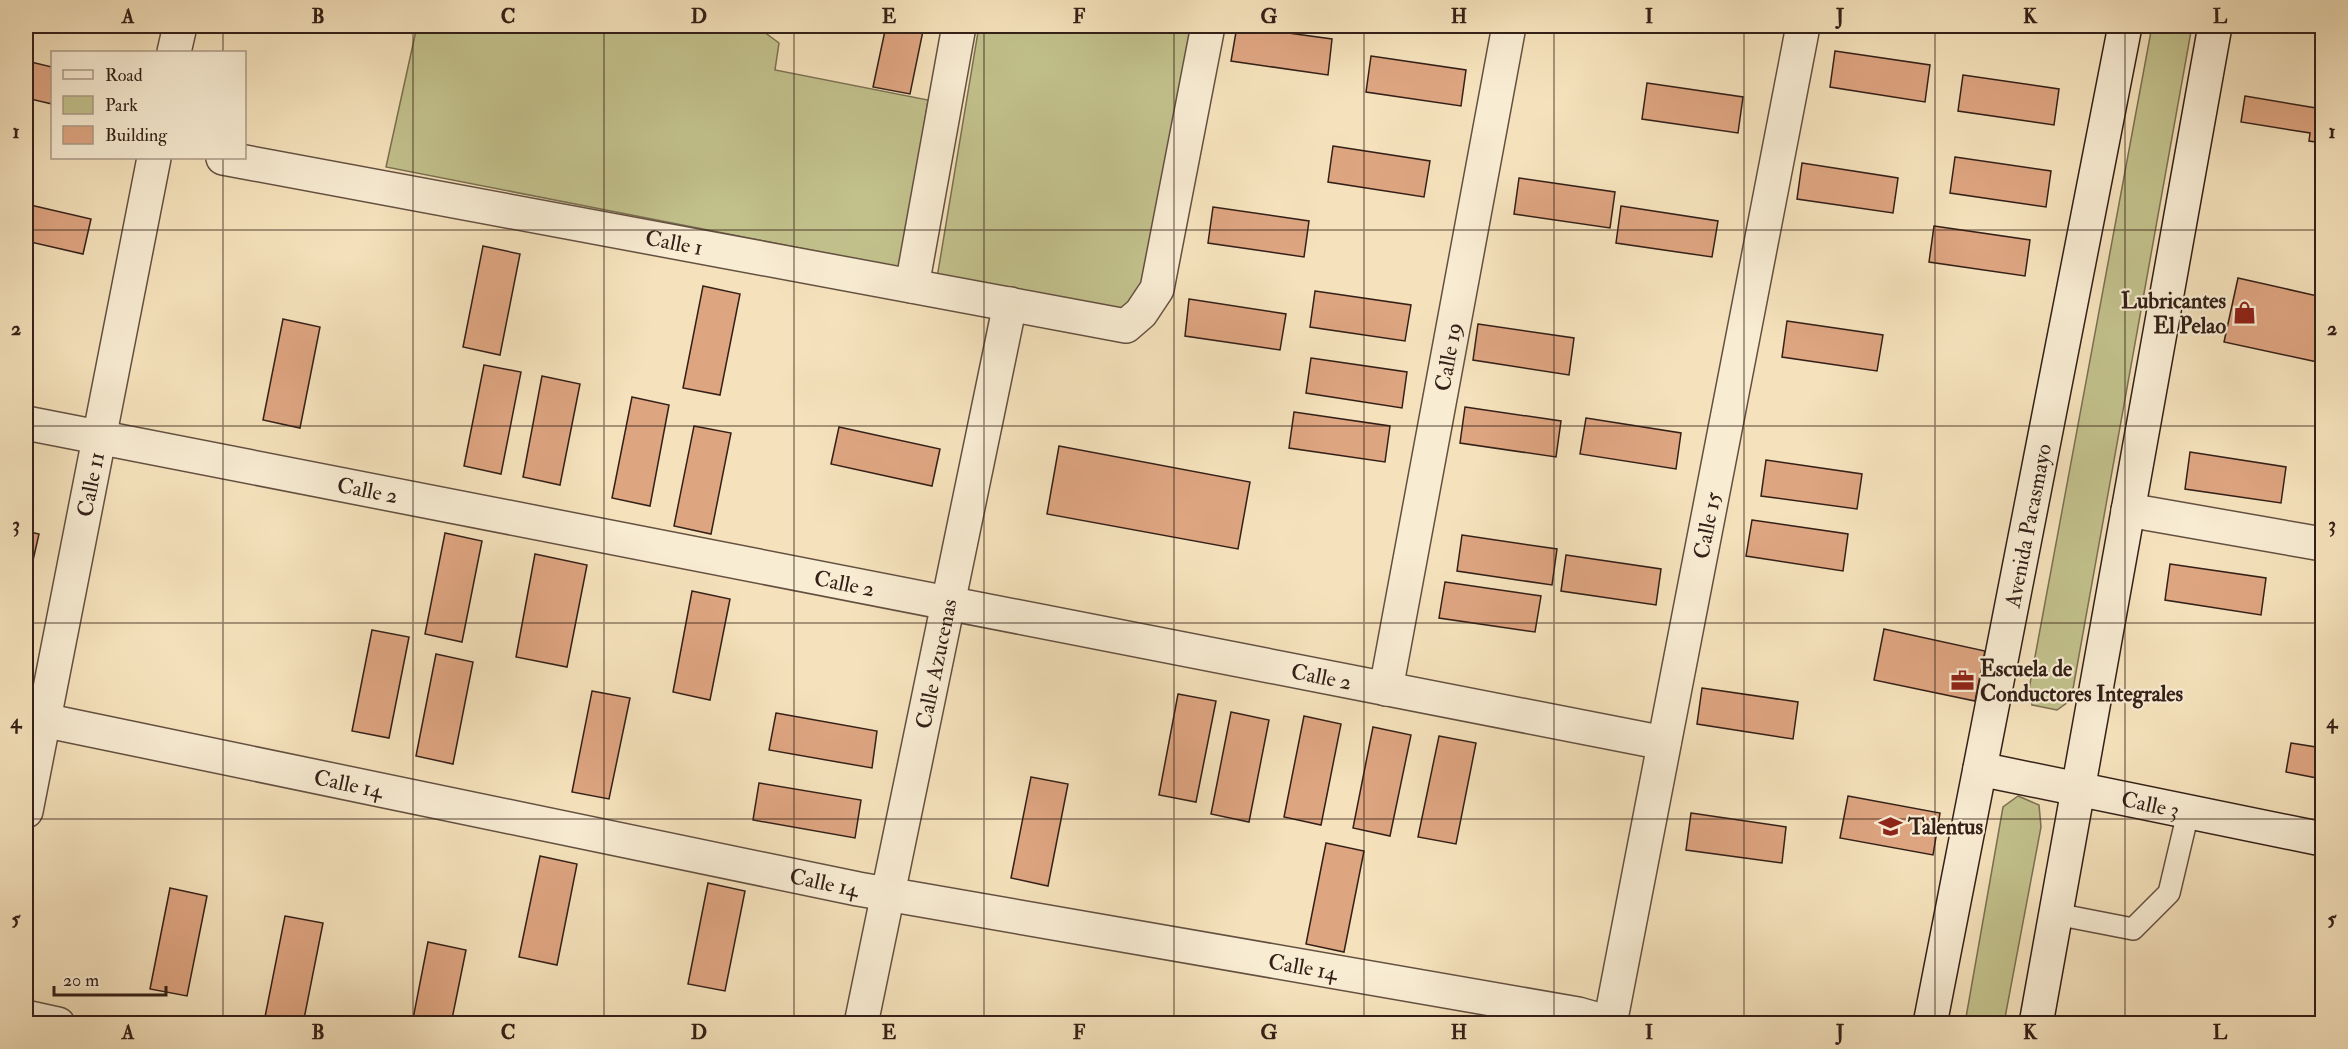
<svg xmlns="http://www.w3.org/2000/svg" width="2348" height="1049" font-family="'IM FELL Double Pica',serif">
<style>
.green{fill:#c2c18c;stroke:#7b7052;stroke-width:1.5}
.building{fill:#dea581;stroke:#342018;stroke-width:1.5}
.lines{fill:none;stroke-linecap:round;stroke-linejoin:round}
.lane-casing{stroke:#645041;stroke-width:24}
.street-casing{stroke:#645041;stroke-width:36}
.secondary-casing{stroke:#342018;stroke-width:36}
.lane{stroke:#f8ecd3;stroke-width:21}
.street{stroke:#f8ecd3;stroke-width:33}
.secondary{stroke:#f8ecd3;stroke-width:33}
.grid{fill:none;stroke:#342018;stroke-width:1.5;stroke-opacity:0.55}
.labels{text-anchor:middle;stroke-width:4.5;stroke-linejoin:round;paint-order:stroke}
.street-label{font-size:22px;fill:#342018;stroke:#f8ecd3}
.poi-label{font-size:22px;font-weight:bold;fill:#342018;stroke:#f8ecd3;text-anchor:start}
.neatline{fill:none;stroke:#342018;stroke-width:2}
.grid-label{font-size:20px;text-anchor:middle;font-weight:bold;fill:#342018}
</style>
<rect width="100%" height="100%" fill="#f5e2bc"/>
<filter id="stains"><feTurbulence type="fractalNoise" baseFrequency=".00333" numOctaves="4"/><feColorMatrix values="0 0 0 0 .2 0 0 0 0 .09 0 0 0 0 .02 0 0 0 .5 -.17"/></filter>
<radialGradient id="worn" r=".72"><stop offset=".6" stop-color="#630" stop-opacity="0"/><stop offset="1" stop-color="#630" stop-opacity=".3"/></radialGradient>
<path class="green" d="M417 26H756L779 43 775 70 928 100 902 268 386 167Z
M979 26H1193L1146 284 1119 313 936 284Z
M2152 26H2192L2071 700 2057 710 2032 705 2029 689Z
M2018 796 2039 805 2041 827 2004 1023H1965L2003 807Z"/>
<path class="building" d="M886 26H924L910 94 873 87Z
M1237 26 1332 39 1328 75 1231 61Z
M1835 51 1930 65 1925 102 1830 87Z
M1371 56 1466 70 1461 106 1366 92Z
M31 62 52 67V104L26 98V86Z
M1963 75 2059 89 2054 125 1958 111Z
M1647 83 1743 97 1738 133 1642 119Z
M2245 96 2322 109V143L2309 141 2310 133 2241 122Z
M1333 146 1430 161 1424 197 1328 182Z
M1955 157 2051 171 2046 207 1950 193Z
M1802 163 1898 178 1893 213 1797 199Z
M1519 178 1615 192 1610 228 1514 214Z
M26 204 91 219 83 254 26 241Z
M1621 206 1718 221 1712 257 1616 243Z
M1213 207 1309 221 1304 257 1208 243Z
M1934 226 2030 240 2025 276 1929 262Z
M483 246 520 254 500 355 463 347Z
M2238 278 2322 297V363L2224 342Z
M703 286 740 294 720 395 683 388Z
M1315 291 1411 305 1405 341 1310 327Z
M1189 299 1286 314 1280 350 1185 336Z
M283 319 320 327 300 428 263 420Z
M1787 321 1883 335 1877 371 1782 357Z
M1478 324 1574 338 1569 375 1473 360Z
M1311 358 1407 372 1402 408 1306 393Z
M484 365 521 372 501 474 464 466Z
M542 376 580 384 560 485 523 477Z
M632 397 669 405 650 506 612 498Z
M1465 407 1561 421 1556 457 1460 443Z
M1294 412 1390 426 1385 462 1289 448Z
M1586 418 1681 433 1676 469 1580 454Z
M694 426 731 433 711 534 674 526Z
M839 427 940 449 932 486 831 464Z
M1059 446 1250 482 1238 549 1047 514Z
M2190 452 2286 467 2281 503 2185 489Z
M1766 460 1862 474 1857 509 1761 496Z
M1752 520 1848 534 1843 571 1746 556Z
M26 531 39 534 31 569 26 568Z
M445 533 482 541 462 642 425 634Z
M1462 535 1557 549 1552 585 1457 571Z
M535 554 587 565 567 667 516 657Z
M1566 555 1661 569 1656 605 1561 591Z
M2170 564 2266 578 2261 615 2165 600Z
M1445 582 1541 596 1535 632 1439 618Z
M692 591 730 599 710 700 673 692Z
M1884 629 1985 651 1975 701 1874 680Z
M372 630 409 637 389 738 352 731Z
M436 654 473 662 453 764 416 756Z
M1702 688 1798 702 1793 739 1697 724Z
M592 691 630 698 609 799 572 792Z
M1178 694 1216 701 1196 802 1159 795Z
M1231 712 1269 720 1249 822 1211 814Z
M776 713 877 731 872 768 769 750Z
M1304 716 1341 724 1321 825 1284 817Z
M1373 727 1411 735 1390 836 1353 828Z
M1439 736 1476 743 1456 844 1418 837Z
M2291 743 2322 748V779L2286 772Z
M1031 777 1068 784 1048 886 1011 878Z
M759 783 861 800 855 838 753 820Z
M1848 796 1940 813 1933 855 1840 838Z
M1691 813 1786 827 1782 863 1686 850Z
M1326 843 1364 851 1344 952 1306 944Z
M540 856 577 864 557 965 519 957Z
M708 883 745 891 725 991 688 984Z
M170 888 207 896 187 996 150 989Z
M285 916 323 923 303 1024 265 1017Z
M428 942 466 950 451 1024H412Z"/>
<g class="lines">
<defs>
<path id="lane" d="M2056 914 2133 929 2169 893 2188 813"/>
<g id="street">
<path d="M174 52 180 26"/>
<path id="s1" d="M223 158 1126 326 1141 313 1157 289 1208 26"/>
<path d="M912 286 959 26"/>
<path id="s2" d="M26 423 1664 743"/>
<path d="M2128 510 2322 544"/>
<path id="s3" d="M1386 689 1509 26"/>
<path id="s4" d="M43 720 858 889 1578 1014 1610 1023"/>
<path id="s5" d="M26 811 154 158"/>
<path d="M26 1017 58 1024"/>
<path id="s6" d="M861 1024 1010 304"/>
<path id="s7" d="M1610 1024 1803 26"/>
</g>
<g id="secondary">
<path id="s8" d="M1980 769 2322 839"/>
<path id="s9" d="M1930 1024 2125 26"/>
<path d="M2036 1024 2215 26"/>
</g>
</defs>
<use href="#lane" class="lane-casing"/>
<use href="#street" class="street-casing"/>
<use href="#secondary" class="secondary-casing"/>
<use href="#lane" class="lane"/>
<use href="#street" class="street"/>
<use href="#secondary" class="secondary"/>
</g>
<path class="grid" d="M223 26V52M413 26V1024M604 26V1024M794 26V1024M984 26V1024M1174 26V1024M1364 26V1024M1554 26V1024M1744 26V1024M1935 26V1024M2125 26V1024M223 158V1024M26 230H2322M26 426H2322M26 623H2322M26 819H2322"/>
<defs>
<symbol id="shop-bare" viewBox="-9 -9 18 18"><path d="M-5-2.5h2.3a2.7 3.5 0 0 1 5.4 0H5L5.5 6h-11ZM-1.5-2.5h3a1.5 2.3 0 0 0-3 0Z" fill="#8f2418" stroke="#f8ecd3" stroke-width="2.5" paint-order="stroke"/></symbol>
<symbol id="office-bare" viewBox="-9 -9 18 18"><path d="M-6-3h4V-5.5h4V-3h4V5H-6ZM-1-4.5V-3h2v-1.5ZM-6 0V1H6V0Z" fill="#8f2418" stroke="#f8ecd3" stroke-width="2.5" paint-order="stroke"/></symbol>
<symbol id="school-bare" viewBox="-9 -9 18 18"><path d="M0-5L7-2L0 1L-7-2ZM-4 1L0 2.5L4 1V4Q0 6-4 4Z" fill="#8f2418" stroke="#f8ecd3" stroke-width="2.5" paint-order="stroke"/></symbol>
</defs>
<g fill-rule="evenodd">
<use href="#shop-bare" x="2228" y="296" width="33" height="33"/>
<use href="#office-bare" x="1946" y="664" width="33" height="33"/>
<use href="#school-bare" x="1874" y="810" width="33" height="33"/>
</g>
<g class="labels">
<g class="street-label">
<text dy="8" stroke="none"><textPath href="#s1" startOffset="459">Calle 1</textPath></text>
<text dy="8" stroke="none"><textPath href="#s3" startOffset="338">Calle 19</textPath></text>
<text dy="8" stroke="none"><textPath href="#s5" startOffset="333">Calle 11</textPath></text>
<text dy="8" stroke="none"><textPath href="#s2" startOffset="348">Calle 2</textPath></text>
<text dy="8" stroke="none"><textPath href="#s7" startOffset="508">Calle 15</textPath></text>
<text dy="8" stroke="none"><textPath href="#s9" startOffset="508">Avenida Pacasmayo</textPath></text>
<text dy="8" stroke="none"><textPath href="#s2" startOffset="834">Calle 2</textPath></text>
<text dy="8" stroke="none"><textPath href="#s6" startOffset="368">Calle Azucenas</textPath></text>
<text dy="8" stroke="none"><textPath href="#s2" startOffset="1320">Calle 2</textPath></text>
<text dy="8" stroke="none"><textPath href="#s4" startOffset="312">Calle 14</textPath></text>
<text dy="8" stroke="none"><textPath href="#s8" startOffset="174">Calle 3</textPath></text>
<text dy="8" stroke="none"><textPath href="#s4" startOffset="798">Calle 14</textPath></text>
<text dy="8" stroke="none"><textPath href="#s4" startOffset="1284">Calle 14</textPath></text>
</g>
<g class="poi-label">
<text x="2226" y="308" text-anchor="end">Lubricantes<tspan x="2226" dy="25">El Pelao</tspan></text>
<text x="1980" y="676">Escuela de<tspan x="1980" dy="25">Conductores Integrales</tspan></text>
<text x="1908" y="834">Talentus</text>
</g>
</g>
<rect width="2348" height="1049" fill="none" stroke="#f5e2bc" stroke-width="66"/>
<rect x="51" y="51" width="195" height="108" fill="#f8ecd3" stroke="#aa9a88" stroke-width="1.5"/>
<rect x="63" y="70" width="30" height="9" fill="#f8ecd3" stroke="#aa9a88" stroke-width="1.5"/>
<text x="105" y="81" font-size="18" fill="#342018">Road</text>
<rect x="63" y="96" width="30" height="18" fill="#c2c18c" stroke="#aa9a88" stroke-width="1.5"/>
<text x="105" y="111" font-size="18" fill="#342018">Park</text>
<rect x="63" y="126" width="30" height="18" fill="#dea581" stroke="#aa9a88" stroke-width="1.5"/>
<text x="105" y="141" font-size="18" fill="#342018">Building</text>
<path d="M54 986v9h112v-9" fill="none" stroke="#342018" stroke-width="3"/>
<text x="63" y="986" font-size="18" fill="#342018" stroke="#f8ecd3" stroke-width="4.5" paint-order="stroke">20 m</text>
<rect x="33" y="33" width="2282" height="983" class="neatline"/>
<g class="grid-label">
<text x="128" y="23">A</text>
<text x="318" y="23">B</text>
<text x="508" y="23">C</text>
<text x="699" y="23">D</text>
<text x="889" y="23">E</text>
<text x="1079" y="23">F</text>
<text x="1269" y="23">G</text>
<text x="1459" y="23">H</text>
<text x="1649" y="23">I</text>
<text x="1840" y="23">J</text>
<text x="2030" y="23">K</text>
<text x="2220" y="23">L</text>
<text x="16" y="138">1</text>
<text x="2332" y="138">1</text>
<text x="16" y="335">2</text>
<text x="2332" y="335">2</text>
<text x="16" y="531">3</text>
<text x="2332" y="531">3</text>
<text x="16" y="728">4</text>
<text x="2332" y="728">4</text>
<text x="16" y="925">5</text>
<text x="2332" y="925">5</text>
<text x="128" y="1039">A</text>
<text x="318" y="1039">B</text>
<text x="508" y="1039">C</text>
<text x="699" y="1039">D</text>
<text x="889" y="1039">E</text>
<text x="1079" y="1039">F</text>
<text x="1269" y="1039">G</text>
<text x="1459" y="1039">H</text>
<text x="1649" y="1039">I</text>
<text x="1840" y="1039">J</text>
<text x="2030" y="1039">K</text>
<text x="2220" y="1039">L</text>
</g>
<rect width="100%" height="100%" filter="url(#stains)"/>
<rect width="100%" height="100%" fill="url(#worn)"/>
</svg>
